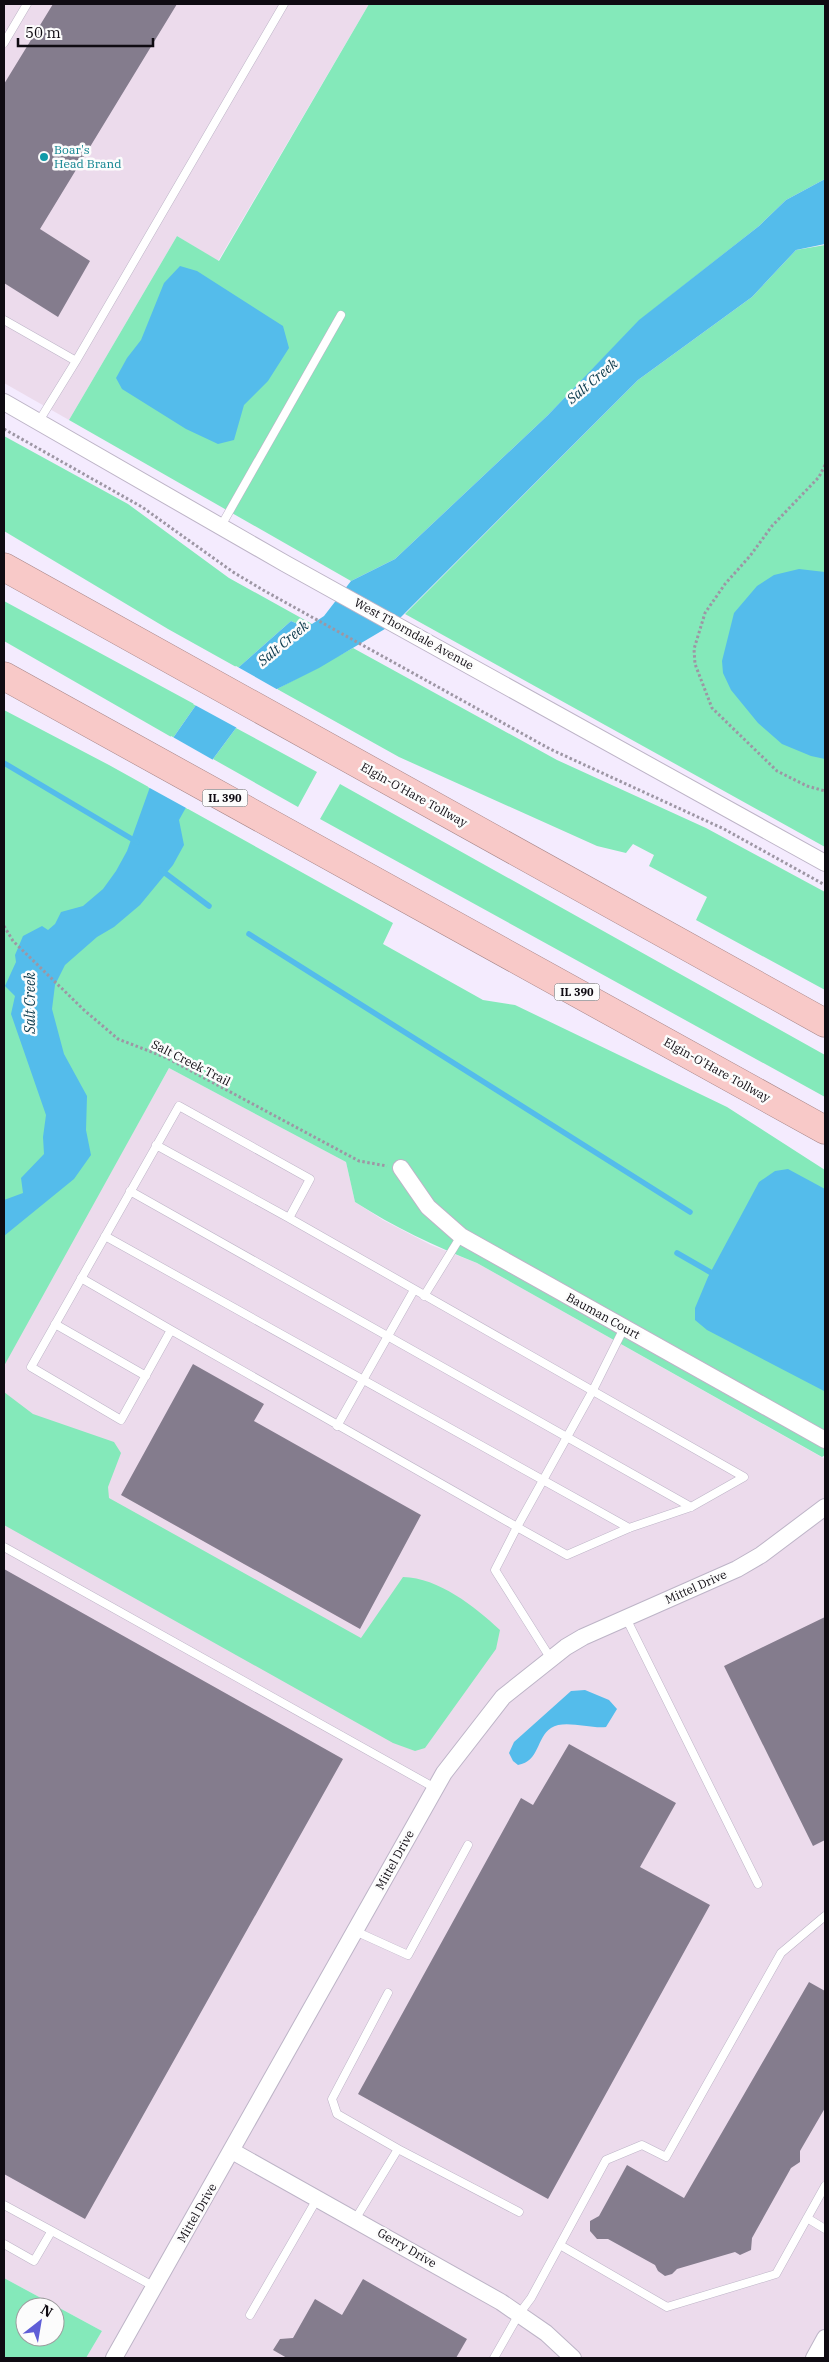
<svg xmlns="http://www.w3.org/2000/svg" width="829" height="2362" font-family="'IBM Plex Serif',serif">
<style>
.industrial{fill:#ecdbec}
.green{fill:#84e9ba;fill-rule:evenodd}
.water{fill:#54bceb}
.pier{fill:#f4ebfe}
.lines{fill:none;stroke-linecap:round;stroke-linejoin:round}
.stream{stroke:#54bceb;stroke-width:5.5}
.building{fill:#847c8d}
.lane-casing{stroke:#bdb4c7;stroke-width:9}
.street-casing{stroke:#bdb4c7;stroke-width:18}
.highway-casing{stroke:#a68688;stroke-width:29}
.path{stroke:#9d96a4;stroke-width:3;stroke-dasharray:2.5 2.5;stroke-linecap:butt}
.lane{stroke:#fff;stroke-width:8}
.street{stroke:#fff;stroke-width:16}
.highway{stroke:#f8c9c8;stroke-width:28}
.culture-dot{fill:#0f9aa8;stroke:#fcfcfc;stroke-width:2}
.labels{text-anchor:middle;stroke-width:5;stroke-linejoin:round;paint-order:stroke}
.shield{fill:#fcfcfc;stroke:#565358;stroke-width:1}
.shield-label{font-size:11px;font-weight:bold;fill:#0f0b12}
.culture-label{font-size:12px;fill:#0d838f;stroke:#fcfcfc;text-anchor:start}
.street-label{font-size:12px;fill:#0f0b12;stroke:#fcfcfc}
.water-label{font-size:14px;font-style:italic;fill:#053548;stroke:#fcfcfc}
</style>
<rect width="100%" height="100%" fill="#f4ebfe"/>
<path class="industrial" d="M6 4H369L218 261 177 236 69 420 4 383V7Z
M169 1068 346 1162 355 1202 383 1220 431 1245 477 1263 825 1459V2358H86L102 2331 4 2278V1323L71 1243Z"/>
<path class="green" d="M369 4H825V179L786 200 759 226 640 320 548 415 395 559 351 581 69 420 177 236 219 261Z
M825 245V847L405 614 638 380 752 297 796 250Z
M4 436 128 504 229 578 312 624 300 625 291 621 238 668 168 629 4 531Z
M4 601 196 705 173 738 4 641Z
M353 648 557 760 706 828 825 892V990L696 920 707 897 649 866 654 855 633 844 626 853 597 846 399 757 277 689Z
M4 710 109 765 393 923 383 944 483 1000 515 1005 727 1107 825 1170V1455L822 1457 477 1263C434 1246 394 1227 355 1202L346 1162 169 1068 4 1366Z
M236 728 317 772 298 807 213 759Z
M340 784 825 1055V1097L320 819Z
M4 1392 33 1414 114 1442 121 1453 108 1487 109 1498 361 1638 403 1577C439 1578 474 1606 500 1630L496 1649 425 1748 415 1751 393 1743 4 1525Z
M4 2278 102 2331 86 2358H4ZM25 2307H55V2337H25Z"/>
<path class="water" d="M825 179V244L796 250 752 297 638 380 395 623 319 668 267 694 236 728 213 759 179 820 184 845 173 865 140 905 114 927 97 937 65 965 55 985 52 1009 64 1054 87 1096 86 1130 91 1155 74 1179 4 1236V1200L23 1193 21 1178 44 1154 43 1137 46 1115 11 1014 15 996 5 986 16 962 15 955 23 936 42 926 48 930 55 924 61 912 83 906 103 889 116 871 127 851 155 773 173 738 196 705 291 621 300 625 312 624 324 616 351 581 395 559 548 415 639 320 759 226 786 200Z
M180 266 197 271 283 326 289 348 268 381 244 405 234 440 218 444 186 429 122 389 116 378 127 358 141 340 164 283Z
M799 569 825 572V759L811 756 782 744 758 723 731 690 723 673 722 661 734 613 757 586 774 575Z
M788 1169 825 1189 824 1391 707 1330 695 1320V1308L708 1277 759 1182 775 1171Z
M585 1690 609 1700 617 1709 606 1727C590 1729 564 1719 551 1728 536 1738 540 1761 518 1765L513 1761 509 1753 514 1742 571 1691Z"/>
<path class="pier" d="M236 666 280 691 269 696 239 729 193 704Z
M171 736 215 761 188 809 148 787 152 772Z"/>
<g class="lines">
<path class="stream" d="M4 763 137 842
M161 870 209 906
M249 934 690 1212
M677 1253 710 1272"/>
</g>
<path class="building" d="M53 4H177L40 229 90 261 58 317 4 283V84Z
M193 1364 264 1404 254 1421 421 1515 360 1629 121 1495Z
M4 1569 343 1759 85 2219 4 2174Z
M825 1617V1840L813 1846 724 1666Z
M569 1744 676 1803 640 1867 710 1905 548 2199 358 2094 521 1798 533 1805Z
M809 1982 825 1991V2108L800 2151V2162L791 2168 752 2238 751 2250 740 2255 735 2252 677 2269 672 2274 665 2276 658 2271 655 2265 608 2239H597L590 2231V2221L599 2216 627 2165 684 2198Z
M363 2279 467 2339 456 2358H287L273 2350 280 2339 293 2338 315 2299 342 2315Z"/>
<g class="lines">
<defs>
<path id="lane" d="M4 43 27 4
M4 320 76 361 39 421
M76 361 284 4
M221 526 341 315
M156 1145 289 1218
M130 1191 691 1507
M105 1236 629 1528
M81 1278 171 1330
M424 1296 461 1236
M55 1324 146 1376
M337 1426 414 1290
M4 1547 435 1788
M626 1618 758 1884
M551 1659 495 1570 517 1527 567 1555 629 1528 691 1507 744 1477 289 1218 310 1179 179 1106 31 1367 121 1420 171 1330 517 1527 592 1392 624 1328
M355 1931 408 1955 468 1845
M388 1993 332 2099 337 2114 398 2149
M4 2205 155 2287
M356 2218 398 2149 519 2212
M807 2218 825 2229
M4 2244 34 2261 51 2232
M560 2245 667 2307 776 2274 825 2186
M250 2315 317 2199
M494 2358 519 2314 531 2298 606 2160 642 2145 666 2157 781 1953 825 1916"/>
<path id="street" d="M4 402 286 564 825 863
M401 1168 428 1207 461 1236 825 1440
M232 2151 501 2302 546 2333 573 2358
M114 2358 444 1773 503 1697 566 1647 583 1637 737 1569 761 1555 825 1507
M814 2358 825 2338"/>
<path id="highway" d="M4 567 825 1023
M4 676 825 1130"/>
</defs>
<use href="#lane" class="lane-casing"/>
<use href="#street" class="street-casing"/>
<use href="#highway" class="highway-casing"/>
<path class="path" d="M4 429 142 507 233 572 263 590 550 749 724 829 825 885
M825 465 819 477 772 526 750 556 725 584 705 613 694 649 695 664 712 708 777 771 807 786 825 791
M4 926 13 941 84 1010 118 1039 167 1058 359 1161 387 1166"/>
<use href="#lane" class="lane"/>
<use href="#street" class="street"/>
<use href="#highway" class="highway"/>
</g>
<circle class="culture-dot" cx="44" cy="157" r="5"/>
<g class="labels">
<g class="shield">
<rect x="202.5" y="789.5" width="45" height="17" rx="4"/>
<rect x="554.5" y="983.5" width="45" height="17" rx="4"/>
</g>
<g class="shield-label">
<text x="225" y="802">IL 390</text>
<text x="577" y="996">IL 390</text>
</g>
<g class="culture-label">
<text x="54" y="154">Boar's<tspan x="54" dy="14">Head Brand</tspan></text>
</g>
<g class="street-label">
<text transform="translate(414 634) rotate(29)" y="4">West Thorndale Avenue</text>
<text transform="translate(414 795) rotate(29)" y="4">Elgin-O'Hare Tollway</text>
<text transform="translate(191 1063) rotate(27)" y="4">Salt Creek Trail</text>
<text transform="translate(717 1070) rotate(29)" y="4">Elgin-O'Hare Tollway</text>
<text transform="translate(603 1316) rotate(29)" y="4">Bauman Court</text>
<text transform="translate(696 1587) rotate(-24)" y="4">Mittel Drive</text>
<text transform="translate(395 1860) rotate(-61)" y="4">Mittel Drive</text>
<text transform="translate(197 2213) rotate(-60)" y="4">Mittel Drive</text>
<text transform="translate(407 2248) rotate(30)" y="4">Gerry Drive</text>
</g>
<g class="water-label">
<text transform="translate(592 381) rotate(-40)" y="5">Salt Creek</text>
<text transform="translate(283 643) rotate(-40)" y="5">Salt Creek</text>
<text transform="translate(30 1003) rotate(-90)" y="5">Salt Creek</text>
</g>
</g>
<rect width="829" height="2362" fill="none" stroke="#0f0b12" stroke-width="10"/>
<g transform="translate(40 2322) rotate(31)"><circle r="24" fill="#fcfcfc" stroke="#9d9c9e"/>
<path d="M0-4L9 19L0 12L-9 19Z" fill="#5f5ed7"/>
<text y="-8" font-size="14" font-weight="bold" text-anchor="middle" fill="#0f0b12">N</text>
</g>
<path d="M18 38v8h135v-8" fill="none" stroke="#0f0b12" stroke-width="2.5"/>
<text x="25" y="38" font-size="15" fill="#0f0b12" stroke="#fcfcfc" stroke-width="4" paint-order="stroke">50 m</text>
</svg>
